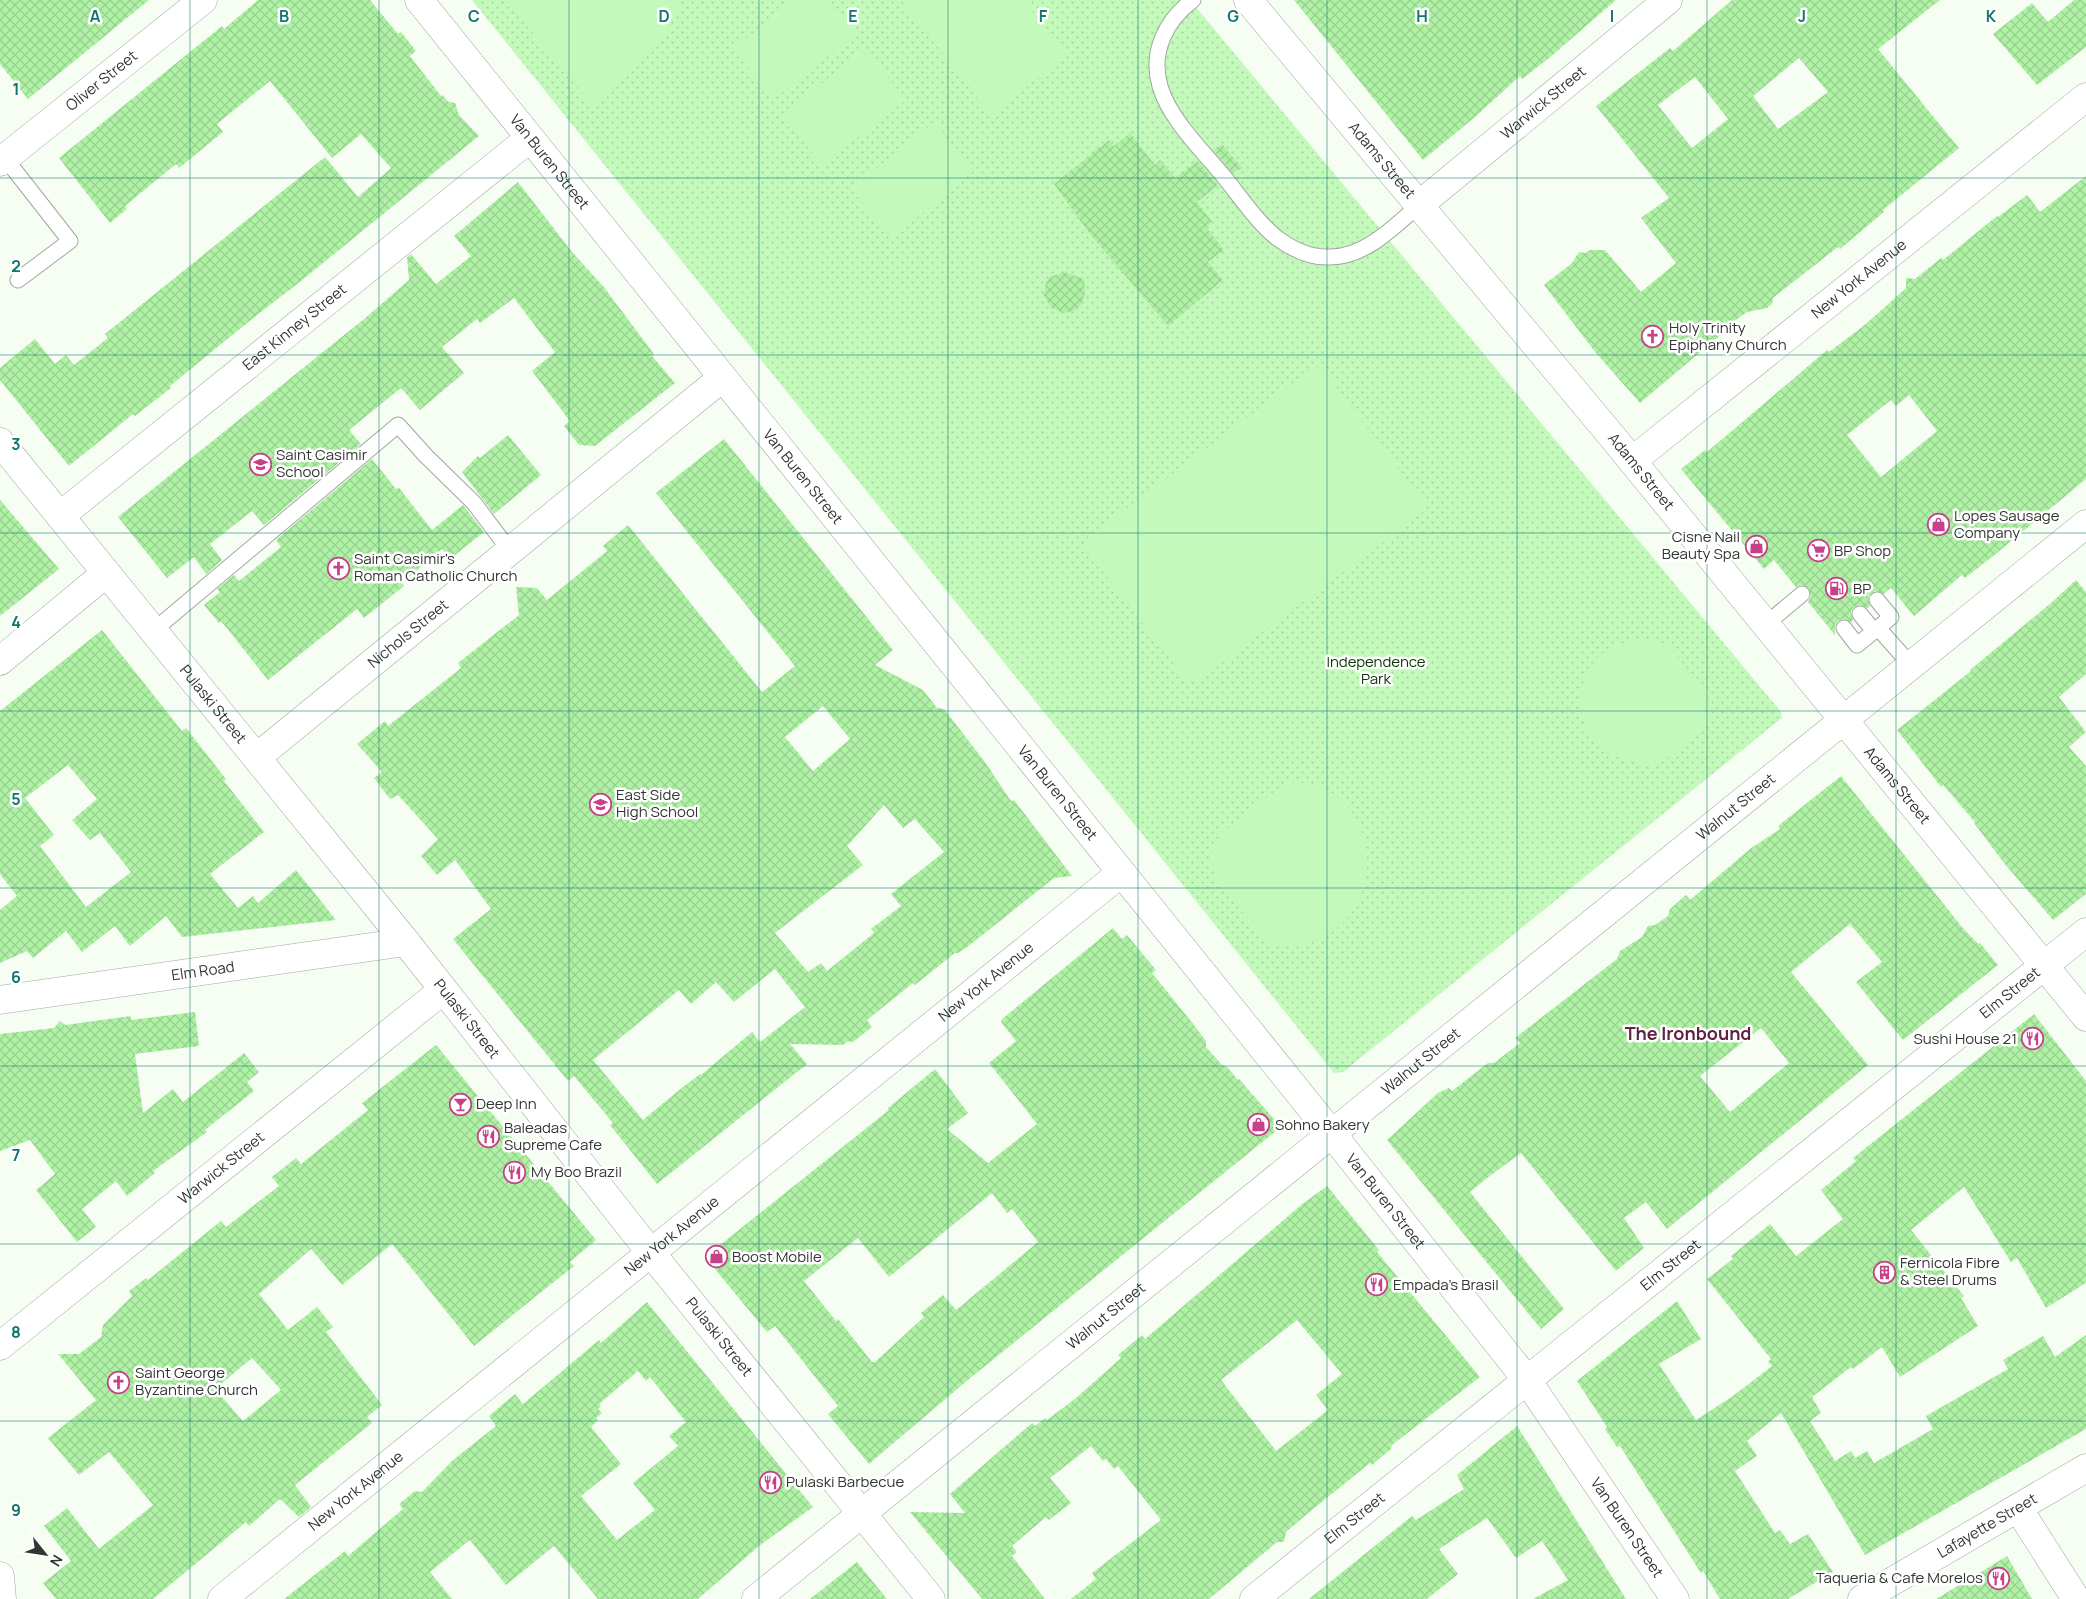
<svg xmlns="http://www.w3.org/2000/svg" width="2086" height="1599" font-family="Manrope,sans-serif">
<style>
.green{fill:url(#green-dots)}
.pitch{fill:#c3f9ba}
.building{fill:url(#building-cross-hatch);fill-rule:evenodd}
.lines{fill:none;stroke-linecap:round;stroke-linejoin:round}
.lane-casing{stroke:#a0a79f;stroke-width:17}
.street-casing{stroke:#a0a79f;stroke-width:29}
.secondary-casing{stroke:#a0a79f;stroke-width:29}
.lane{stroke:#fff;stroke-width:15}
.street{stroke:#fff;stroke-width:28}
.secondary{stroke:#fff;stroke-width:28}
.grid{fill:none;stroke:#0f766e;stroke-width:1;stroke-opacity:0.55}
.labels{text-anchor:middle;stroke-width:5;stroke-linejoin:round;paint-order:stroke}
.street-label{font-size:15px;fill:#323532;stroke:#fff}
.poi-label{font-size:15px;fill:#323532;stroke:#fff;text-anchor:start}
.park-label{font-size:15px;fill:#0a3704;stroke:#fff}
.quarter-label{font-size:18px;font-weight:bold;fill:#602142;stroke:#fff}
.grid-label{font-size:16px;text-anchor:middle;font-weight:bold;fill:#0f766e;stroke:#fff;stroke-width:5;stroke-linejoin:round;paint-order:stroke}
</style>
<defs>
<pattern id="green-dots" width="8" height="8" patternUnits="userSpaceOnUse" patternTransform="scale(1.25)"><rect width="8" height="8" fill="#c3f9ba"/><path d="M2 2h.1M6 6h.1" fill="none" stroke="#a8d6a0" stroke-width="1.8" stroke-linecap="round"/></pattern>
<pattern id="building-cross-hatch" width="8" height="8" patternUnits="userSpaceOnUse" patternTransform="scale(1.25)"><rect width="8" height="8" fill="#aff2a5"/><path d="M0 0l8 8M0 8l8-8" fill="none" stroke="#97d08e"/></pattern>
</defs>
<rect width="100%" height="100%" fill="#f6fef4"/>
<path class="green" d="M472 0H1190L1781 712 1782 718 1343 1072 1334 1073Z"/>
<path class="pitch" d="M506 0H682L662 41 595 109Z
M794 0H828L856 35 772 100 733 49Z
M901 0H1023L1066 55 991 115Z
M866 49 906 100 822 165 782 114Z
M934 122 973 171 891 239 851 189Z
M1314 367 1322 368 1424 502 1423 512 1196 682 1187 681 1085 548V540Z
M1642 640 1667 644 1705 691 1704 693 1711 702 1710 718 1699 726 1703 731 1655 767C1638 763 1620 760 1605 750 1576 731 1573 682 1597 658 1609 645 1625 642 1642 640Z
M1287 782C1390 780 1393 929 1300 944 1291 945 1276 947 1267 942 1262 939 1258 932 1255 927 1241 911 1227 894 1213 878L1217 875 1210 866 1213 846 1222 838 1219 834Z"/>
<path class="building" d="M0 0H149L28 99 0 64Z
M258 0H370L398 34 401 32 416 51 410 56 441 96 442 95 449 102 455 103 459 115 479 136 301 281 247 323 170 386 171 388 135 416 133 414 69 466 0 380V368L35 339 55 364 66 355 74 365 108 338 105 334 325 157 358 197 391 168 361 134 332 158 270 81 217 124 223 132 179 168 176 164 125 206 127 209 110 223 59 158 222 26 224 29Z
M1294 0H1616L1548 59 1522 79 1520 76 1475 117 1423 160Z
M1732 0H1940L1878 49 1959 148 1883 210 1884 212 1840 249 1838 247 1773 298 1772 304 1767 308 1747 312 1721 331 1723 333 1640 403 1596 353 1544 285 1572 263 1579 252 1586 253 1590 250H1605L1641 292 1676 263 1641 218 1669 198 1596 106 1670 48 1673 51ZM1799 58 1828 92 1778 129 1753 96ZM1695 77 1728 119 1692 148 1658 105Z
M2074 0H2086V47L2037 85 1993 34 2032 3 2048 22Z
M1130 133 1155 165 1160 160 1175 178 1198 161 1218 185 1197 202 1212 222 1206 227 1224 250 1208 262 1223 280 1168 326 1090 234 1054 184 1109 140 1114 146Z
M1222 144 1242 168 1233 173 1213 150Z
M2086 176V479L1992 557 1965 578 1962 575 1914 616 1891 588 1884 594 1875 591 1868 596 1870 606 1867 608 1859 605 1854 607 1851 611 1853 620 1851 622 1843 619 1838 621 1835 625V635L1808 602 1811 597 1809 588 1801 585 1796 587 1774 560 1764 569 1681 469 1705 450 1707 452 1827 350 1829 352 1866 324 1906 288V278L1915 279 1941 258 1943 260 1997 216 1998 217 2027 195 2040 212ZM1909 395 1937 431 1881 477 1847 435 1891 400 1896 406Z
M518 182 572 252 603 286 654 354 652 356 675 383 595 446 579 445 564 426 570 421 532 371 555 352 514 298 480 323 477 319 442 347 464 373 420 410 401 388 349 430 361 444 264 525 252 511 210 544 222 560 206 574 194 557 167 578 118 517 364 319 409 280 407 257 411 254 436 284 471 256 454 236Z
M1064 272 1084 279 1085 293 1081 305 1077 310 1064 313 1051 308 1044 296 1046 282 1051 277Z
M508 435 541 475 494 514 462 472 478 456 480 458Z
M724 439 893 650 875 665 923 690 937 708 944 709 985 762 1011 801 1014 800 1072 876 1054 878 966 948 958 953H955L915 985 913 983 867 1020 872 1027 853 1042 848 1041 843 1045 790 1044 807 1064 657 1184 610 1125 613 1123 574 1076 568 1081 453 939 491 909 455 860 437 875 421 856 438 839 398 795 390 799 374 778 382 772 357 744 385 721 388 726 461 668 458 663 519 615 516 587 537 588 547 600 607 551 603 546 628 525 762 692 795 666 656 493ZM823 706 850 739 813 771 785 737ZM884 805 903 828 915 819 944 852 891 894 901 906 871 929 874 933 827 971 821 963 808 972 775 933 863 865 847 846ZM775 969 805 1007 760 1042 752 1032 701 1075 700 1074 678 1091 643 1120 593 1060 679 990 691 1004 716 982 734 1002Z
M372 459 396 489 399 488 432 530 463 505 484 532 450 559 442 549 402 583 404 586 364 618 357 609 268 680 221 621 219 623 204 605 220 592 217 589 234 575 239 581 281 547 276 540Z
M0 500 59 569 0 616Z
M2076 580 2086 592V674L2059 697 2086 732 2069 747 2086 766V894L2053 920 2004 863 1974 823 1975 822 1943 785 1941 787 1897 730 1971 671 1970 670 2051 603Z
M102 630 182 731 186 728 226 779 224 781 264 832 210 874 238 908 253 896 258 903 296 870 336 920 182 937 166 916 130 946 115 926 82 952 66 931 33 958 27 951 0 963V910L17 896 0 874V711ZM68 765 97 799 72 820 90 840 100 833 131 872 86 907 40 846 54 835 25 798Z
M1841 776 1962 927 1978 944 1980 943 1998 965 1903 1040 1856 982 1882 962 1850 924 1791 972 1868 1065 1667 1229 1646 1202 1624 1218 1644 1248 1616 1271 1521 1153 1491 1175 1470 1192 1564 1309 1541 1329 1387 1140 1438 1093 1449 1088 1452 1091 1488 1063H1494L1520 1043 1515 1038 1617 959 1620 951 1642 937 1648 926 1655 925 1668 916 1670 909 1686 895 1690 900 1750 849 1780 829 1778 826ZM1761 1028 1789 1063 1730 1112 1700 1076Z
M1113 928 1122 939 1127 935 1156 970 1152 973 1194 1025 1206 1041V1047L1222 1065 1227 1067 1238 1080 1239 1079 1281 1127 969 1379 869 1464 828 1414 838 1406 775 1326 767 1332 714 1268 715 1249 889 1110 888 1108 935 1069 968 1113 947 1129 988 1163 1037 1124 989 1063 1016 1041 1001 1022 1002 1019ZM992 1193 1007 1213 1012 1209 1038 1242 956 1310 943 1295 921 1313 924 1317 875 1362H872L838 1319 836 1321 804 1281 858 1238 889 1277Z
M195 1012 199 1046 135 1054 143 1113 173 1089 183 1102 244 1053 259 1072 247 1082 254 1091 205 1130 207 1132 153 1171 155 1173 127 1196 116 1181 82 1209 96 1227 77 1242 36 1190 55 1174 30 1140 0 1151V1034L54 1028 60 1021 65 1025 131 1016V1020Z
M2034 1014 2086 1081V1283L2046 1308 2017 1258 2011 1262 1964 1187 1911 1230 1964 1296 1961 1298 1978 1326 1900 1377 1882 1347 1853 1369 1851 1367 1812 1397 1821 1413 1810 1421 1835 1461 1851 1451 1855 1458 1867 1451 1874 1463 1933 1429 1926 1416 2008 1369 2003 1360 2043 1336 2055 1357 2086 1335V1429L1865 1555 1781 1413 1747 1441 1757 1456 1735 1471 1775 1533 1780 1530 1790 1544 1808 1534 1833 1572 1788 1599H1720L1703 1571 1701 1573 1620 1446 1617 1447 1605 1429 1607 1427 1577 1381 1677 1301 1701 1339 1659 1364 1696 1420 1733 1396 1772 1366 1768 1362 1771 1359 1707 1279 1733 1259 1731 1256 1770 1224 1796 1256 1843 1219 1821 1190 1856 1161 1853 1158Z
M436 1045 596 1240 570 1262 574 1266 474 1346 392 1244 342 1285 311 1249 259 1294 288 1330 317 1307 333 1327 326 1332 382 1405 367 1417 372 1423 295 1485 311 1507 299 1517 280 1499 249 1526 246 1522 153 1599H56L43 1583 71 1561 44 1526 67 1508 99 1549 153 1505 109 1452 79 1475 48 1438 96 1400 58 1354H79L101 1337 103 1325 132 1296 129 1291 146 1278 148 1280 221 1221 226 1227 279 1186 272 1177 296 1158 301 1164 368 1110 362 1103ZM252 1358 281 1390 243 1421 215 1389Z
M1327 1186 1379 1250 1377 1252 1480 1377 1392 1445 1391 1449 1372 1465 1370 1463 1307 1514 1286 1532 1284 1542H1277L1209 1599H1071L1096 1579 1092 1573 1161 1520 1118 1466 1114 1469 1106 1459 1103 1461 1091 1446 1050 1478 1071 1503 1049 1520 1046 1517 1012 1546 1017 1552 1012 1556 1045 1599H982L910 1512 965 1513 950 1494 1032 1423 1035 1426 1045 1418 1047 1420 1076 1398 1121 1358 1118 1355 1142 1335 1145 1339 1301 1205ZM1297 1320 1342 1374 1316 1395 1328 1410 1276 1451 1221 1380Z
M647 1302 813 1507 759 1546 698 1599H598L554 1546 506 1585 470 1540 430 1572 452 1599H284L345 1551 348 1556 403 1509 399 1504 415 1491 422 1492 453 1460 496 1426 489 1416 515 1394 523 1404 599 1340 601 1343ZM638 1371 646 1381 650 1377 686 1422 669 1436 678 1446 633 1483 655 1510 617 1540 581 1496 621 1464 591 1427 598 1420 596 1418 602 1413 598 1409 601 1406 599 1404Z
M1517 1426 1626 1599H1533L1568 1580 1542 1541 1516 1558 1487 1518 1439 1549 1458 1574 1427 1599H1309L1412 1516 1416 1520 1464 1489 1457 1475Z
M2007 1556 2032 1599H1936L1976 1575Z
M857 1562 887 1599H810Z"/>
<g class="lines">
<defs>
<path id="lane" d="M1193 0C1166 20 1150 52 1160 86 1169 119 1204 152 1225 178 1242 199 1257 222 1277 238 1292 249 1311 258 1330 257 1365 257 1394 227 1419 205
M5 158 70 241 18 280
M1877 600 1891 617 1878 628 1911 665
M1860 614 1874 631
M1765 625 1802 594
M1844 628 1857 645 1878 628
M153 631 398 425 426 456 474 503 510 551"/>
<g id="street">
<path id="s1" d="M0 162 203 0"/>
<path id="s2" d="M1419 205 1668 0"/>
<path id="s3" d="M0 442 406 942 651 1253 931 1599"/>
<path id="s4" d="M1632 461 2086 97"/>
<path id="s5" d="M60 516 530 138"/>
<path d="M0 661 105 574"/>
<path id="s6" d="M257 757 722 378"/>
<path id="s7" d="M0 1000 406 942"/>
<path id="s8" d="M0 1346 443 990"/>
<path d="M0 1576 2 1599"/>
<path id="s9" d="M222 1599 1121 873"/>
<path id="s10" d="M1254 1599 2086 932"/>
</g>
<g id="secondary">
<path id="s11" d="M419 0 1332 1134 1527 1380 1675 1599"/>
<path id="s12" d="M1248 0 1615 440 2086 1017"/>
<path d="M2018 1508 2076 1599"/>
<path id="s13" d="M756 1599 2086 524"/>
<path id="s14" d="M1862 1599 2086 1468"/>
</g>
</defs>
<use href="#lane" class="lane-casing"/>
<use href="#street" class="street-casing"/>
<use href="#secondary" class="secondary-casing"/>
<use href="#lane" class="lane"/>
<use href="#street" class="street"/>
<use href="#secondary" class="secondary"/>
</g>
<path class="grid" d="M190 0V1599M379 0V1599M569 0V1599M759 0V1599M948 0V1599M1138 0V1599M1327 0V1599M1517 0V1599M1707 0V1599M1896 0V1599M0 178H2086M0 355H2086M0 533H2086M0 711H2086M0 888H2086M0 1066H2086M0 1244H2086M0 1421H2086"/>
<defs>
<symbol id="church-ring" viewBox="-11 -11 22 22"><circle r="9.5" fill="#fff" stroke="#c54288" stroke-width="1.5"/><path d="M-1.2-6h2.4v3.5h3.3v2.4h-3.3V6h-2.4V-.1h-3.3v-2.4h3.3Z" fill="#c54288"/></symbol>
<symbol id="school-ring" viewBox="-11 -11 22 22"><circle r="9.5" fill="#fff" stroke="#c54288" stroke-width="1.5"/><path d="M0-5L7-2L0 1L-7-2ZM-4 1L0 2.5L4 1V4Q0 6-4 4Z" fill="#c54288"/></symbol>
<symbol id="shop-ring" viewBox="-11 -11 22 22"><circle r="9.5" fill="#fff" stroke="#c54288" stroke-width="1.5"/><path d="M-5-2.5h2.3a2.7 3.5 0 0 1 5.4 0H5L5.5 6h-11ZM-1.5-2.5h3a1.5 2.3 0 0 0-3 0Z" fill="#c54288"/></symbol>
<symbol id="supermarket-ring" viewBox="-11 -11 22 22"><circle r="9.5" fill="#fff" stroke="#c54288" stroke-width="1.5"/><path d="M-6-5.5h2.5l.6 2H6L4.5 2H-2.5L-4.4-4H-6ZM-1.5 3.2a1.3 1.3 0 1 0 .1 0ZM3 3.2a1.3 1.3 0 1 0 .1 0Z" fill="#c54288"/></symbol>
<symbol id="fuel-ring" viewBox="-11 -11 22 22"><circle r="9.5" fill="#fff" stroke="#c54288" stroke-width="1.5"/><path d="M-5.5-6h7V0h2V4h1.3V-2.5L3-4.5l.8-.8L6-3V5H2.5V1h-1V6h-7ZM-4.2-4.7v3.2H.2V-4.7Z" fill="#c54288"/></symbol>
<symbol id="restaurant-ring" viewBox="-11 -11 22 22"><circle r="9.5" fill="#fff" stroke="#c54288" stroke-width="1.5"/><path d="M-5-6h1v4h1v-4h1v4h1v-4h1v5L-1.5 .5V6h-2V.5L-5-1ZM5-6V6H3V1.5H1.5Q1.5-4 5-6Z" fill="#c54288"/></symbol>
<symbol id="bar-ring" viewBox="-11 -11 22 22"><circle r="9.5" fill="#fff" stroke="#c54288" stroke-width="1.5"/><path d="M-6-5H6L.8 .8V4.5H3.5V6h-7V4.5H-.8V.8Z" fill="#c54288"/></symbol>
<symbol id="building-ring" viewBox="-11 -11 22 22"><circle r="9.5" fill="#fff" stroke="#c54288" stroke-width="1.5"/><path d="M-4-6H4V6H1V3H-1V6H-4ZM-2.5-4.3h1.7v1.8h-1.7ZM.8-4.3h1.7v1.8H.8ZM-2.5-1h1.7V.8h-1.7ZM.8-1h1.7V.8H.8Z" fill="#c54288"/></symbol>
</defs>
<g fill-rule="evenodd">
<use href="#church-ring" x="1640" y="324" width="25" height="25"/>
<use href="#school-ring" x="248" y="452" width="25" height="25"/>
<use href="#shop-ring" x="1926" y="512" width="25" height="25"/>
<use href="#shop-ring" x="1744" y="534" width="25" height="25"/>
<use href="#supermarket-ring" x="1806" y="538" width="25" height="25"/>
<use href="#church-ring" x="326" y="556" width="25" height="25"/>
<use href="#fuel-ring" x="1824" y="576" width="25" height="25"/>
<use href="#school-ring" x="588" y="792" width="25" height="25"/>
<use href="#restaurant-ring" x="2020" y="1026" width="25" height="25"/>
<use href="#bar-ring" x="448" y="1092" width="25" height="25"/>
<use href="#shop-ring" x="1246" y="1112" width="25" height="25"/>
<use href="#restaurant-ring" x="476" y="1124" width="25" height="25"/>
<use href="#restaurant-ring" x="502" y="1160" width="25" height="25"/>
<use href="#shop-ring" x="704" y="1244" width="25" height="25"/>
<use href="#building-ring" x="1872" y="1260" width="25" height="25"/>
<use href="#restaurant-ring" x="1364" y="1272" width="25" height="25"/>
<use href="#church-ring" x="106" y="1370" width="25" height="25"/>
<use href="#restaurant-ring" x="758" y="1470" width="25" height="25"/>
<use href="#restaurant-ring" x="1986" y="1566" width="25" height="25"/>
</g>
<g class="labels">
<g class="street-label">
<text dy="5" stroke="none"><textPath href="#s1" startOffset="130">Oliver Street</textPath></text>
<text dy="5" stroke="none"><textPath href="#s2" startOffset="161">Warwick Street</textPath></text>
<text dy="5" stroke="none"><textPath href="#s12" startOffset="209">Adams Street</textPath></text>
<text dy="5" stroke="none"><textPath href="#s11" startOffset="208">Van Buren Street</textPath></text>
<text dy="5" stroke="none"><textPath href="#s4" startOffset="291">New York Avenue</textPath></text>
<text dy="5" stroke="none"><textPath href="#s5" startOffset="301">East Kinney Street</textPath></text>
<text dy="5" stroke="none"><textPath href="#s12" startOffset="614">Adams Street</textPath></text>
<text dy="5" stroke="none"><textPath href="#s11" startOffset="612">Van Buren Street</textPath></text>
<text dy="5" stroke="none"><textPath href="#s6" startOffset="195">Nichols Street</textPath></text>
<text dy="5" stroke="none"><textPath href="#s3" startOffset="338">Pulaski Street</textPath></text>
<text dy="5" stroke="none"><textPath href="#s12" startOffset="1019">Adams Street</textPath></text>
<text dy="5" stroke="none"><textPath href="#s11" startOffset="1018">Van Buren Street</textPath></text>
<text dy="5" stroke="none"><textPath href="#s13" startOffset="1260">Walnut Street</textPath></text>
<text dy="5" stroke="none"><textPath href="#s7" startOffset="205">Elm Road</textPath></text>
<text dy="5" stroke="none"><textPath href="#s9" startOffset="982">New York Avenue</textPath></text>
<text dy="5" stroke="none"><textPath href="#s10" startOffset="969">Elm Street</textPath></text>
<text dy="5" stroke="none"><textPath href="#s3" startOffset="742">Pulaski Street</textPath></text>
<text dy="5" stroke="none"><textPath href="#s13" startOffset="855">Walnut Street</textPath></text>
<text dy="5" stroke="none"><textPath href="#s8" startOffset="284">Warwick Street</textPath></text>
<text dy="5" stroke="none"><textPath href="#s11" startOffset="1542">Van Buren Street</textPath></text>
<text dy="5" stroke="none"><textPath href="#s9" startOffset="578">New York Avenue</textPath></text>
<text dy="5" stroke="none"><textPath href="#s10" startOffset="534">Elm Street</textPath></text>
<text dy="5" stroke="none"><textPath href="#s13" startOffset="450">Walnut Street</textPath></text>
<text dy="5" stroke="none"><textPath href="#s3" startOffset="1148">Pulaski Street</textPath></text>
<text dy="5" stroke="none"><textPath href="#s9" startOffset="172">New York Avenue</textPath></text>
<text dy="5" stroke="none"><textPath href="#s10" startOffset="129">Elm Street</textPath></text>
<text dy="5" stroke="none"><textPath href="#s14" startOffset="145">Lafayette Street</textPath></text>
<text dy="5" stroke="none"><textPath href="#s11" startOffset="1948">Van Buren Street</textPath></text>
</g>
<g class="poi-label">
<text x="1669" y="333">Holy Trinity<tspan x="1669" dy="17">Epiphany Church</tspan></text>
<text x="276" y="460">Saint Casimir<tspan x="276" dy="17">School</tspan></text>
<text x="1954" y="521">Lopes Sausage<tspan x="1954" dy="17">Company</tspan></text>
<text x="1740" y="542" text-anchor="end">Cisne Nail<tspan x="1740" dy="17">Beauty Spa</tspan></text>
<text x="1834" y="556">BP Shop</text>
<text x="354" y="564">Saint Casimir's<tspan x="354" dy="17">Roman Catholic Church</tspan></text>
<text x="1853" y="594">BP</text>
<text x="616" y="800">East Side<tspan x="616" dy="17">High School</tspan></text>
<text x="2017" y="1044" text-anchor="end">Sushi House 21</text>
<text x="476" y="1109">Deep Inn</text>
<text x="1275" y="1130">Sohno Bakery</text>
<text x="504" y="1133">Baleadas<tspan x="504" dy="17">Supreme Cafe</tspan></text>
<text x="531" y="1177">My Boo Brazil</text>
<text x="732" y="1262">Boost Mobile</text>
<text x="1900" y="1268">Fernicola Fibre<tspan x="1900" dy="17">&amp; Steel Drums</tspan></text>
<text x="1393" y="1290">Empada's Brasil</text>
<text x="135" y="1378">Saint George<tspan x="135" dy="17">Byzantine Church</tspan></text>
<text x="786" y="1487">Pulaski Barbecue</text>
<text x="1983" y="1583" text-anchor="end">Taqueria &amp; Cafe Morelos</text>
</g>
<g class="park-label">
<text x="1376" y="667">Independence<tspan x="1376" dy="17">Park</tspan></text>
</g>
<g class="quarter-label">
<text x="1688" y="1040">The Ironbound</text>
</g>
</g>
<g class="grid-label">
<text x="95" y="22">A</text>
<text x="284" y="22">B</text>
<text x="474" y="22">C</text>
<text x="664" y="22">D</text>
<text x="853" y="22">E</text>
<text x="1043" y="22">F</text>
<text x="1233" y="22">G</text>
<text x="1422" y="22">H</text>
<text x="1612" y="22">I</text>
<text x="1802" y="22">J</text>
<text x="1991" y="22">K</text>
<text x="16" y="95">1</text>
<text x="16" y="272">2</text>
<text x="16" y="450">3</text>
<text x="16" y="628">4</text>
<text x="16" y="805">5</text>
<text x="16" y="983">6</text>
<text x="16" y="1161">7</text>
<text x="16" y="1338">8</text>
<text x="16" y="1516">9</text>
</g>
<g transform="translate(45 1554) rotate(120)" stroke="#ffffff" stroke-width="4" paint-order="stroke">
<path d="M0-4L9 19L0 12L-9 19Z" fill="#323532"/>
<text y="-8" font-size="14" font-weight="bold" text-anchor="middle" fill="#323532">N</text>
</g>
</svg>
